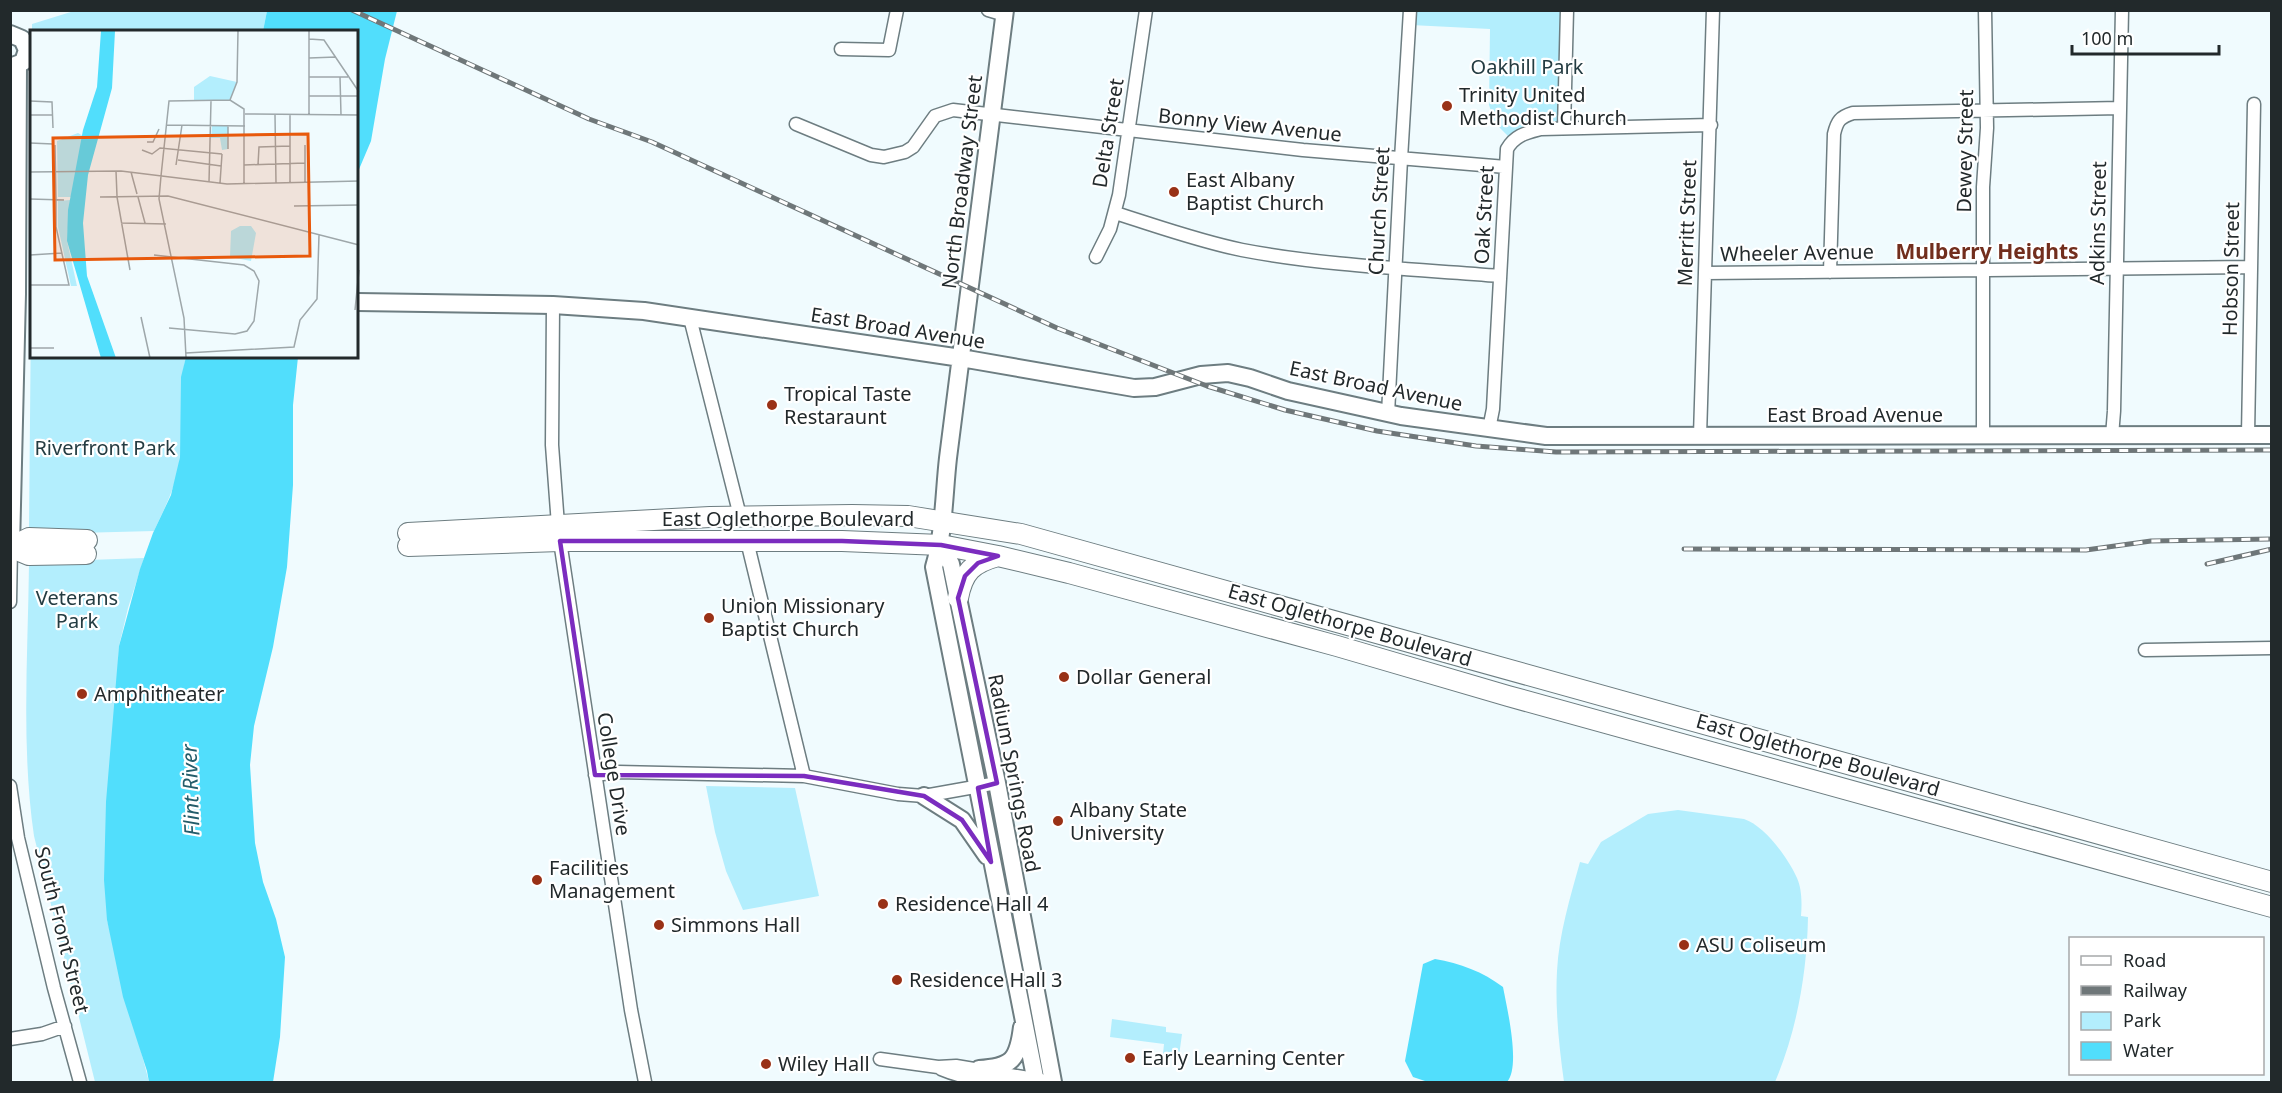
<svg xmlns="http://www.w3.org/2000/svg" width="2282" height="1093" font-family="'Noto Sans',sans-serif">
<style>
.green{fill:#b3eefd}
.water{fill:#51defc}
.lines{fill:none;stroke-linecap:round;stroke-linejoin:round}
.street-casing{stroke:#6d7d81;stroke-width:15}
.secondary-casing{stroke:#6d7d81;stroke-width:20}
.primary-casing{stroke:#6d7d81;stroke-width:22}
.street{stroke:#fff;stroke-width:12}
.secondary{stroke:#fff;stroke-width:16}
.primary{stroke:#fff;stroke-width:20}
.rail-casing{stroke:#6f7779;stroke-width:5}
.rail{stroke:#fff;stroke-width:3;stroke-dasharray:9;stroke-linecap:butt}
.marked{fill:none;stroke:#7b2cbf;stroke-width:4.5;stroke-linejoin:round}
.poi-dot{fill:#993116;stroke:#fff;stroke-width:2}
.labels{text-anchor:middle;stroke-width:4.5;stroke-linejoin:round;paint-order:stroke}
.park-label{font-size:20px;fill:#243c42;stroke:#fff}
.poi-label{font-size:20px;fill:#22292b;stroke:#fff;text-anchor:start}
.street-label{font-size:20px;fill:#22292b;stroke:#fff}
.neighbourhood-label{font-size:21px;font-weight:bold;fill:#722e1d;stroke:#fff}
.water-label{font-size:21px;font-style:italic;fill:#245d6a;stroke:#fff}
.inset-road{fill:none;stroke:#9ea7aa;stroke-width:1.5}
.view{fill:#e8590c;fill-opacity:0.15;stroke:#e8590c;stroke-width:3}
.inset-edge{fill:none;stroke:#22292b;stroke-width:3}
</style>
<rect width="100%" height="100%" fill="#f0fbfe"/>
<path class="green" d="M74 11H267L263 31 32 32V24Z
M1412 11H1566L1562 125 1510 138 1495 123 1489 105 1490 29 1411 25Z
M31 313 32 357H186C178 390 183 422 180 456 178 483 165 507 154 531L77 533 62 529 29 528Z
M144 558 128 608 119 646 107 920 149 1082H95L34 836C21 747 28 654 29 564L34 562Z
M706 786 795 788 819 896 743 910 726 871 715 832Z
M1678 810 1744 819C1765 826 1788 858 1797 878 1802 889 1802 904 1801 916L1808 917C1807 973 1797 1030 1775 1082H1564C1559 1046 1555 1008 1557 971 1559 934 1570 898 1580 862L1588 864 1601 842 1648 814Z
M1112 1019 1166 1027V1032L1182 1034 1179 1056 1163 1054 1164 1044 1110 1037Z"/>
<path class="water" d="M267 11H397L385 59 371 141 357 174V32L263 31Z
M186 357H298L293 405V485L287 567 273 647 254 726 250 765 255 843 263 882 276 919 285 957 280 1037 273 1082H149L147 1071 123 997 107 920 104 880 106 802 119 646 140 569 153 533 171 495 180 457 181 377Z
M1435 959C1460 963 1483 972 1503 987 1507 1008 1521 1067 1507 1082H1428L1413 1077 1405 1061 1423 964Z"/>
<g class="lines">
<defs>
<path id="street" d="M988 10 1005 15
M841 49 889 50 897 10
M796 124 871 155 884 157 905 152 913 147 935 116 953 110 1303 150 1506 167
M1564 128 1567 10
M1115 213C1157 226 1198 241 1242 250 1326 266 1414 269 1500 276
M1096 257 1110 229 1119 195 1146 10
M1830 272 1834 134C1837 121 1840 117 1853 113L2120 108
M1705 273 2250 267
M553 305 552 445 558 525
M690 318 740 516
M1388 414 1401 159 1410 10
M1489 429 1493 409 1507 149C1515 135 1526 133 1541 129L1711 125
M2248 435 2254 104
M1700 436 1713 10
M1983 436V187L1987 128 1985 10
M2112 436 2114 411 2122 10
M560 541 631 1010 645 1082
M747 541 804 776
M10 602 11 547
M2145 650 2272 648
M595 775 618 772 804 776 898 794 924 796 997 783
M10 786 18 838 54 988 80 1082
M10 1039 42 1034 65 1026
M880 1059 938 1067 956 1066 1041 1080
M941 1069C967 1080 993 1082 1021 1082"/>
<path id="secondary" d="M1005 10 948 458C944 493 944 534 934 567L1036 1082
M10 34 22 39 27 50 23 62 10 67
M357 302 553 305 644 311 961 358 1134 388 1155 387 1201 375 1228 373 1250 378 1288 391 1401 416 1546 436 2272 435
M941 545 951 564 958 598 997 783 1053 1082
M11 547 17 294 18 65
M924 796 962 820 987 856
M979 1069C1012 1067 1018 1060 1022 1027"/>
<path id="primary" d="M408 533 710 517 852 515 908 516 1021 534 2272 882
M408 546 560 541H842L941 545 998 556 1069 573 1337 646 1508 696 2272 907
M10 547 29 555 86 554
M11 547 29 538 87 540
M958 598C963 572 972 563 998 556"/>
</defs>
<use href="#street" class="street-casing"/>
<use href="#secondary" class="secondary-casing"/>
<use href="#primary" class="primary-casing"/>
<use href="#street" class="street"/>
<use href="#secondary" class="secondary"/>
<use href="#primary" class="primary"/>
<defs>
<path id="rail" d="M352 10 589 119 652 142 1057 328 1207 386 1285 410 1377 431 1476 446 1556 452 2272 450
M1684 549 2086 550 2151 541 2272 539
M2207 564 2272 549"/>
</defs>
<use href="#rail" class="rail-casing"/>
<use href="#rail" class="rail"/>
</g>
<path class="marked" d="M560 541H842L941 545 998 556 978 563 965 576 958 598 997 783 978 788 991 862 962 820 924 796 804 776 595 775Z"/>
<g class="poi-dot">
<circle cx="1447" cy="106" r="6"/>
<circle cx="1174" cy="192" r="6"/>
<circle cx="772" cy="405" r="6"/>
<circle cx="709" cy="618" r="6"/>
<circle cx="1064" cy="677" r="6"/>
<circle cx="82" cy="694" r="6"/>
<circle cx="1058" cy="821" r="6"/>
<circle cx="537" cy="880" r="6"/>
<circle cx="883" cy="904" r="6"/>
<circle cx="659" cy="925" r="6"/>
<circle cx="1684" cy="945" r="6"/>
<circle cx="897" cy="980" r="6"/>
<circle cx="1130" cy="1058" r="6"/>
<circle cx="766" cy="1064" r="6"/>
</g>
<g class="labels">
<g class="park-label">
<text x="1527" y="74">Oakhill Park</text>
<text x="105" y="455">Riverfront Park</text>
<text x="77" y="605">Veterans<tspan x="77" dy="23">Park</tspan></text>
</g>
<g class="poi-label">
<text x="1459" y="102">Trinity United<tspan x="1459" dy="23">Methodist Church</tspan></text>
<text x="1186" y="187">East Albany<tspan x="1186" dy="23">Baptist Church</tspan></text>
<text x="784" y="401">Tropical Taste<tspan x="784" dy="23">Restaraunt</tspan></text>
<text x="721" y="613">Union Missionary<tspan x="721" dy="23">Baptist Church</tspan></text>
<text x="1076" y="684">Dollar General</text>
<text x="94" y="701">Amphitheater</text>
<text x="1070" y="817">Albany State<tspan x="1070" dy="23">University</tspan></text>
<text x="549" y="875">Facilities<tspan x="549" dy="23">Management</tspan></text>
<text x="895" y="911">Residence Hall 4</text>
<text x="671" y="932">Simmons Hall</text>
<text x="1696" y="952">ASU Coliseum</text>
<text x="909" y="987">Residence Hall 3</text>
<text x="1142" y="1065">Early Learning Center</text>
<text x="778" y="1071">Wiley Hall</text>
</g>
<g class="street-label">
<text transform="translate(1250 125) rotate(6)" y="7">Bonny View Avenue</text>
<text transform="translate(1108 133) rotate(-81)" y="7">Delta Street</text>
<text transform="translate(1965 151) rotate(-89)" y="7">Dewey Street</text>
<text transform="translate(962 182) rotate(-83)" y="7">North Broadway Street</text>
<text transform="translate(1379 211) rotate(-87)" y="7">Church Street</text>
<text transform="translate(1484 215) rotate(-87)" y="7">Oak Street</text>
<text transform="translate(1687 223) rotate(-88)" y="7">Merritt Street</text>
<text transform="translate(2098 223) rotate(-89)" y="7">Adkins Street</text>
<text transform="translate(1797 253) rotate(-1)" y="7">Wheeler Avenue</text>
<text transform="translate(2231 269) rotate(-89)" y="7">Hobson Street</text>
<text transform="translate(898 328) rotate(9)" y="7">East Broad Avenue</text>
<text transform="translate(1376 386) rotate(12)" y="7">East Broad Avenue</text>
<text x="1855" y="422">East Broad Avenue</text>
<text x="788" y="526">East Oglethorpe Boulevard</text>
<text transform="translate(1350 625) rotate(16)" y="7">East Oglethorpe Boulevard</text>
<text transform="translate(1818 755) rotate(16)" y="7">East Oglethorpe Boulevard</text>
<text transform="translate(1014 773) rotate(79)" y="7">Radium Springs Road</text>
<text transform="translate(614 774) rotate(81)" y="7">College Drive</text>
<text transform="translate(62 930) rotate(76)" y="7">South Front Street</text>
</g>
<g class="neighbourhood-label">
<text x="1987" y="259">Mulberry Heights</text>
</g>
<g class="water-label">
<text transform="translate(191 790) rotate(-92)" y="7">Flint River</text>
</g>
</g>
<g transform="translate(30 30)">
<rect width="328" height="328" fill="#f0fbfe"/>
<path d="M180 46 207 52 200 70 164 71V57ZM182 96H198V119L192 120 190 108H181ZM48 103 53 106 43 163 41 167H28L27 111ZM40 170 37 211 47 256H41L28 197V171ZM210 196H221L226 203 221 231 200 227 201 201Z" fill="#b3eefd"/>
<path d="M71 1H85L82 58 58 145 53 193 57 246 86 328H71L37 211 38 180 53 100 67 57Z" fill="#51defc"/>
<path class="inset-road" d="M279 9 294 10 329 62M279 28 306 27M279 47H318M310 47 311 85M279 66H329M200 70 207 52 208 1M0 71 22 72 23 98M215 84 329 85M0 85H23M245 85 246 153M279 85V1M137 95 215 96M117 112H123L129 99M0 113 23 114M25 115 26 169M275 115V152M198 119V96M112 120 122 124 130 118 192 124M148 130 191 136M146 135 152 95M214 135 275 133M228 135 229 117 260 116M86 141 87 166M0 142 91 141 197 154 329 151M101 142 107 164M131 146 139 71 200 70 214 79V153M131 146 129 169 154 288 156 327M179 152 181 71M190 153 192 124M260 153V85M70 167 138 166 329 215M87 167 100 240M108 167 115 193M0 169 34 170M264 176 329 175M91 193 136 194M0 225 32 223M124 225 214 235 224 241 229 251 224 291 217 301 205 304 139 298M0 255H39L26 197V170M325 280 329 240M111 287 120 328M0 318H24M156 323 264 317 270 290 287 269 289 205"/>
<path class="view" d="M278 104 280 226 25 230 23 108Z"/>
<rect width="328" height="328" class="inset-edge"/>
</g>
<rect width="2282" height="1093" fill="none" stroke="#22292b" stroke-width="24"/>
<rect x="2069" y="937" width="195" height="138" fill="#ffffff" stroke="#a7a9aa" stroke-width="1.5"/>
<rect x="2081" y="956" width="30" height="9" fill="#ffffff" stroke="#a7a9aa" stroke-width="1.5"/>
<text x="2123" y="967" font-size="18" fill="#22292b">Road</text>
<rect x="2081" y="986" width="30" height="9" fill="#6f7779" stroke="#a7a9aa" stroke-width="1.5"/>
<text x="2123" y="997" font-size="18" fill="#22292b">Railway</text>
<rect x="2081" y="1012" width="30" height="18" fill="#b3eefd" stroke="#a7a9aa" stroke-width="1.5"/>
<text x="2123" y="1027" font-size="18" fill="#22292b">Park</text>
<rect x="2081" y="1042" width="30" height="18" fill="#51defc" stroke="#a7a9aa" stroke-width="1.5"/>
<text x="2123" y="1057" font-size="18" fill="#22292b">Water</text>
<path d="M2072 45v9h147v-9" fill="none" stroke="#22292b" stroke-width="3"/>
<text x="2081" y="45" font-size="18" fill="#22292b" stroke="#ffffff" stroke-width="4.5" paint-order="stroke">100 m</text>
</svg>
